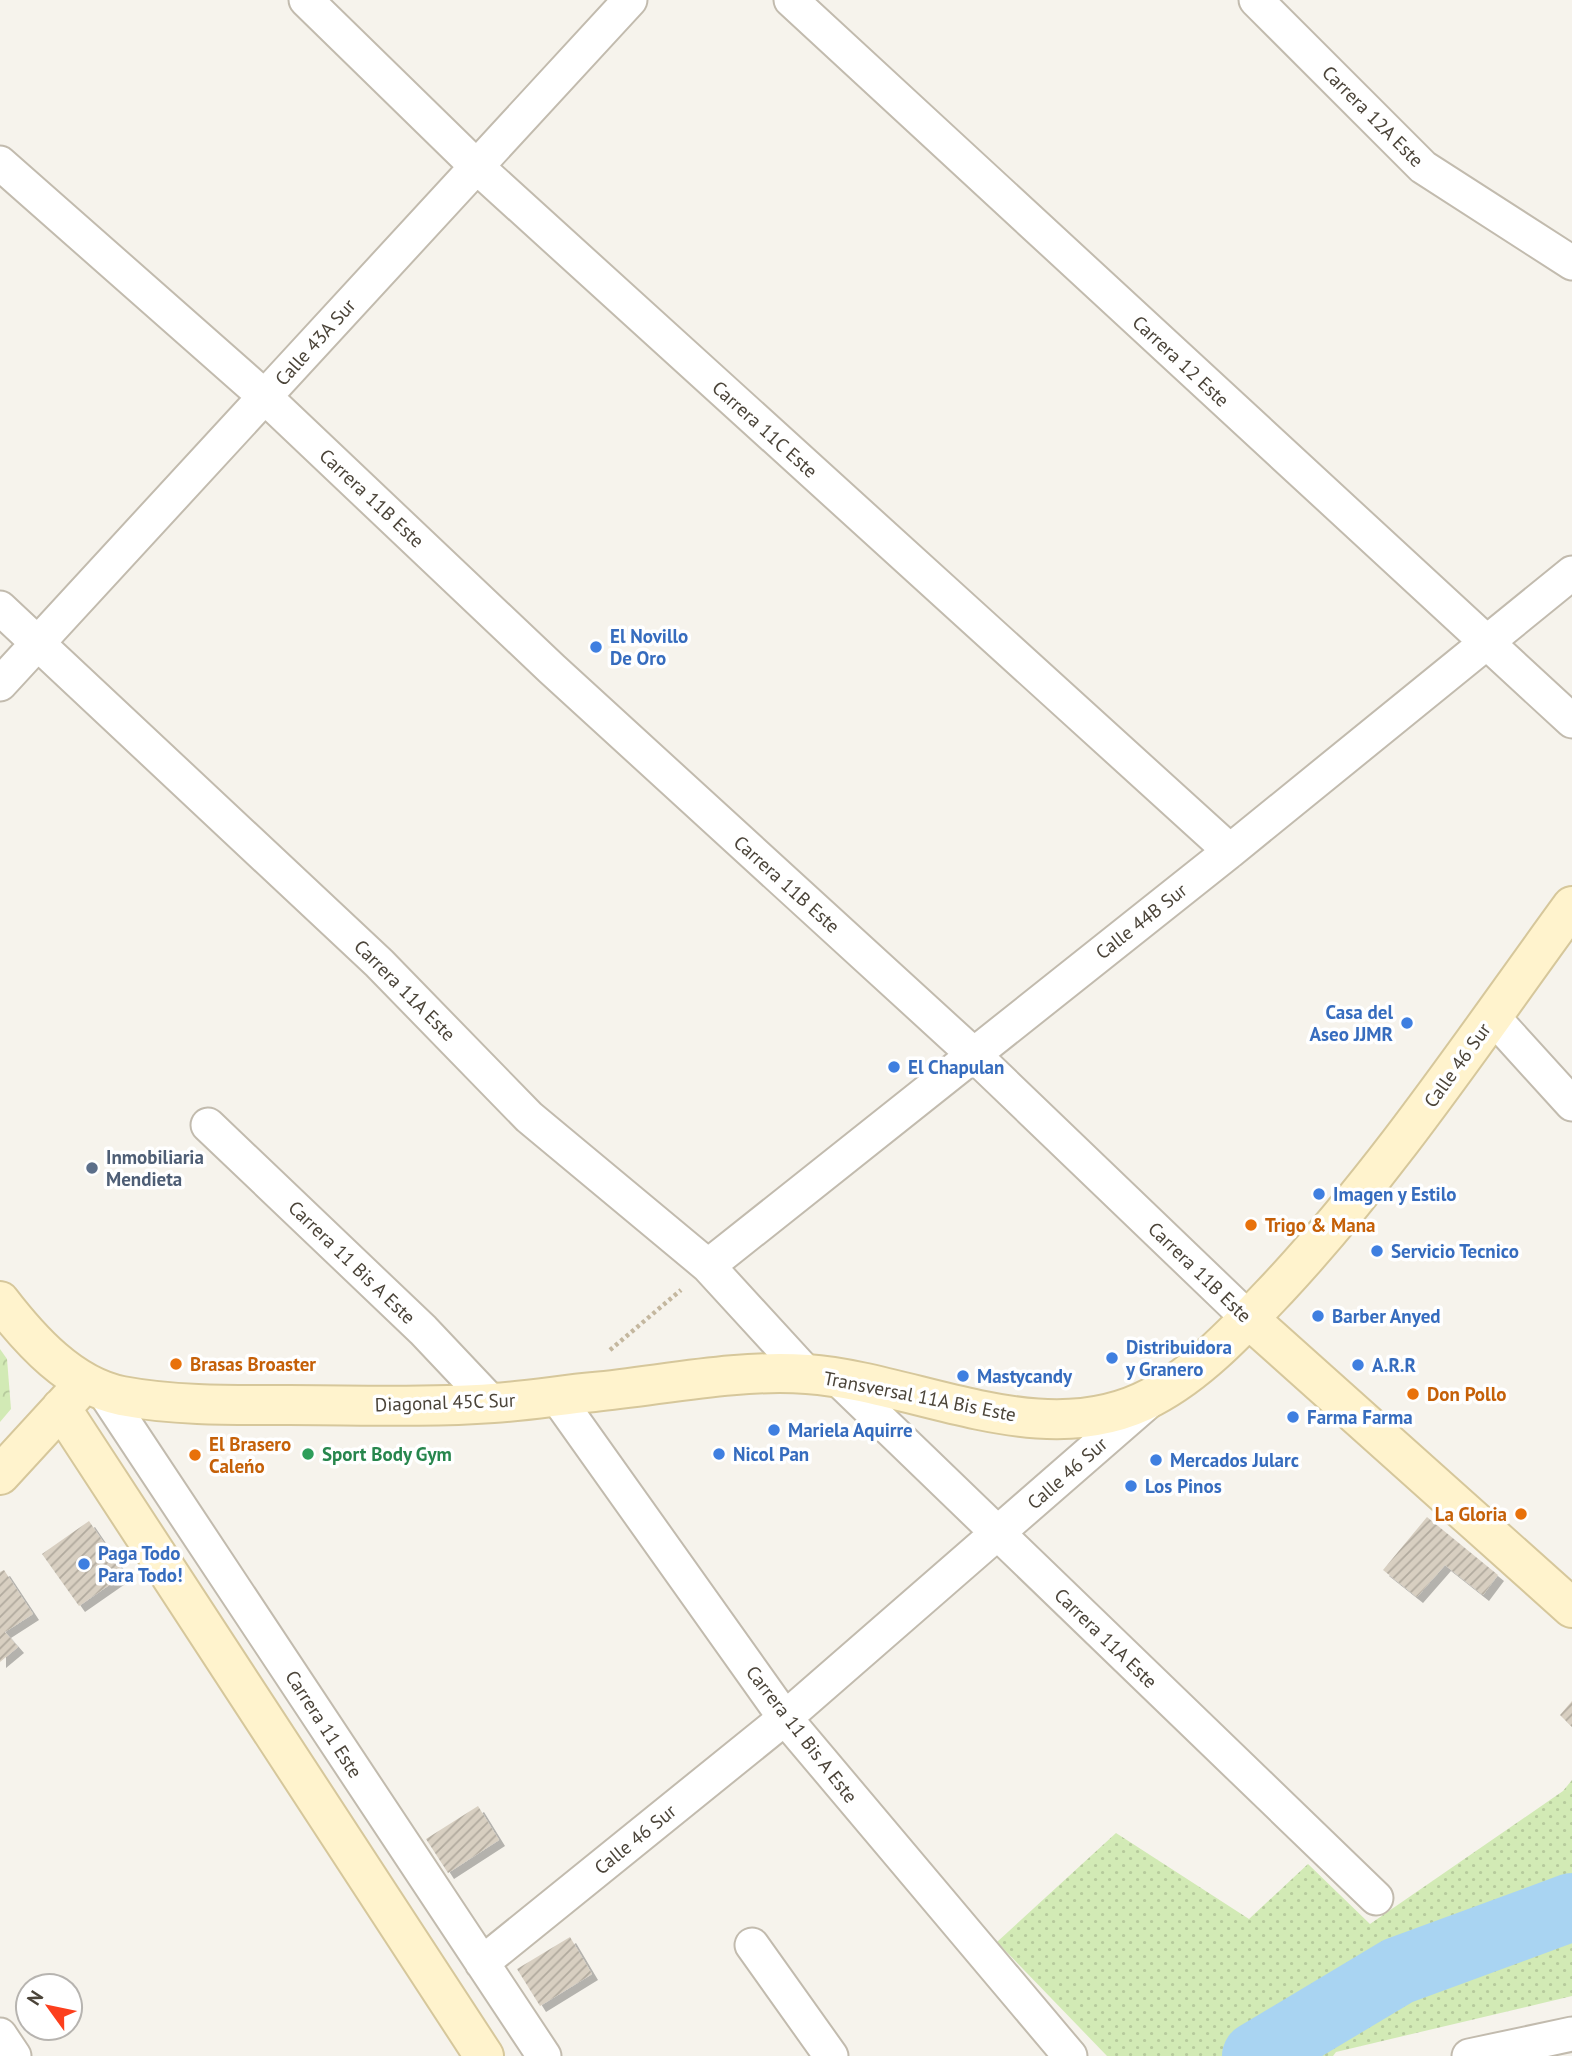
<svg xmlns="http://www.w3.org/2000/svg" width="1572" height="2056" font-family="'PT Sans',sans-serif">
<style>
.grass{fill:url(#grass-dots)}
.park{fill:url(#park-crowns)}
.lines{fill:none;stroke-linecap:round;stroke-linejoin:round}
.river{stroke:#a9d4f2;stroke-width:68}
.building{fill:url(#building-hatch);filter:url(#shadow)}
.street-casing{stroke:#c2bbae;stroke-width:37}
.secondary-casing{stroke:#d6c79b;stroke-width:42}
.path{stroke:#c4b79f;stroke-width:4.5;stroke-dasharray:3.5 3.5;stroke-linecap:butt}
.street{stroke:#fff;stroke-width:33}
.secondary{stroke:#fff3cd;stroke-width:38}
.shop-dot{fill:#3f7fe0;stroke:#fff;stroke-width:2.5}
.service-dot{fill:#5c6f8a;stroke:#fff;stroke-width:2.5}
.food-dot{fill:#e8710a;stroke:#fff;stroke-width:2.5}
.leisure-dot{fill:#2e9e5b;stroke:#fff;stroke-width:2.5}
.labels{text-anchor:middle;stroke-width:7;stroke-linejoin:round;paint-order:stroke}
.street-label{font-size:19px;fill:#4b4439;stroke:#fff}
.shop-label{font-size:19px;font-weight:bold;fill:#366cbe;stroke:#fff;text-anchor:start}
.service-label{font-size:19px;font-weight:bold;fill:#4e5e75;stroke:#fff;text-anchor:start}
.food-label{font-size:19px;font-weight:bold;fill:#c56008;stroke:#fff;text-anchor:start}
.leisure-label{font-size:19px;font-weight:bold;fill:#27864d;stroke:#fff;text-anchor:start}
</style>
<defs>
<pattern id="grass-dots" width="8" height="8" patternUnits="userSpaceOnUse" patternTransform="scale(1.75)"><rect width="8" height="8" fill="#d2eab5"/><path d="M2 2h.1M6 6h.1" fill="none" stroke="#b6ca9c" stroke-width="1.8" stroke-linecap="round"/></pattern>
<pattern id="park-crowns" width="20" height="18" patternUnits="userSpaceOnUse" patternTransform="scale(1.75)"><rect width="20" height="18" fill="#d2eab5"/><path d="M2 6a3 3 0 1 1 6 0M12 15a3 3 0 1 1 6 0" fill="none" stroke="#b6ca9c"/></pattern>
<pattern id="building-hatch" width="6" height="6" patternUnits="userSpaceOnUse" patternTransform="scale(1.75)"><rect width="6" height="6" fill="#d8cfc1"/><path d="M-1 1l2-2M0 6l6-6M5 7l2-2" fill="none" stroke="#b1aa9e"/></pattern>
<filter id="shadow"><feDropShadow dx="6" dy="6" stdDeviation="0" flood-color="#0004"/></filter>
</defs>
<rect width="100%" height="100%" fill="#f6f3ec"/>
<path class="grass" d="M1572 1780V1996L1336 2052 1333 2056H1107L997 1942 1116 1833 1249 1919 1308 1864 1370 1924 1563 1791Z"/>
<path class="park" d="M0 1349 7 1359 11 1409 0 1422Z"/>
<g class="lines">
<path class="river" d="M1256 2056 1398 1971 1572 1907"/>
</g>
<path class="building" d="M1427 1517 1498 1575 1483 1595 1445 1565 1417 1597 1383 1570Z
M89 1521 125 1574 79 1606 42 1554Z
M4 1570 33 1614 5 1632 18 1647 0 1662V1572Z
M1572 1701V1727L1560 1715Z
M478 1806 499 1840 448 1873 426 1839Z
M570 1937 592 1974 540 2006 517 1969Z"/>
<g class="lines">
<defs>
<path id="street" d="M306 0 476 166 1230 851
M791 0 1572 721
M1256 0 1423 167 1572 263
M0 163 265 397 552 669 973 1054 1249 1319
M0 608 379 963 529 1117 708 1266 807 1374
M0 684 630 0
M1492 1016 1572 1104
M208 1125 423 1330 492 1403
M708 1266 1230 851 1572 573
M837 1378 1376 1898
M104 1392 544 2056
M556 1396 785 1718 1070 2056
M752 1945 831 2056
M482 1963 785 1718 1149 1401
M0 2035 14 2056
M1469 2056 1572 2034"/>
<path id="secondary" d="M0 1301C30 1340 71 1386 122 1396 175 1406 234 1405 289 1405 356 1405 425 1408 493 1403 527 1401 561 1395 594 1392 664 1385 737 1369 807 1374 917 1382 1044 1455 1152 1397 1200 1372 1241 1327 1278 1288 1388 1170 1477 1036 1572 906
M1249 1319 1572 1608
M61 1408 484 2056
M0 1475 79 1389"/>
</defs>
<use href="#street" class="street-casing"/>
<use href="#secondary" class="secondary-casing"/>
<path class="path" d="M610 1350 681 1290"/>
<use href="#street" class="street"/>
<use href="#secondary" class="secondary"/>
</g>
<g class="shop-dot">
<circle cx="596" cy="647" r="7"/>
<circle cx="1407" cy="1023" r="7"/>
<circle cx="894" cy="1067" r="7"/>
<circle cx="1319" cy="1194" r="7"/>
<circle cx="1377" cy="1251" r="7"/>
<circle cx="1318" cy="1316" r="7"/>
<circle cx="1112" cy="1358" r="7"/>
<circle cx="1358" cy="1365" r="7"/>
<circle cx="963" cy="1376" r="7"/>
<circle cx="1293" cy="1417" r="7"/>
<circle cx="774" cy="1430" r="7"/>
<circle cx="719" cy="1454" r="7"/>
<circle cx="1156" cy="1460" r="7"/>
<circle cx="1131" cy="1486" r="7"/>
<circle cx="84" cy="1564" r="7"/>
</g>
<circle class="service-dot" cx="92" cy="1168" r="7"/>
<g class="food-dot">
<circle cx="1251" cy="1225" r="7"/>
<circle cx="176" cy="1364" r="7"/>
<circle cx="1413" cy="1394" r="7"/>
<circle cx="195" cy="1455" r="7"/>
<circle cx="1521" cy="1514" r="7"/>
</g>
<circle class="leisure-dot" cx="308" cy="1454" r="7"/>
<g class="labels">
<g class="street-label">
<text transform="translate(1373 116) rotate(45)" y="7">Carrera 12A Este</text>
<text transform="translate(315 342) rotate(-48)" y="7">Calle 43A Sur</text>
<text transform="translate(1181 361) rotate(43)" y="7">Carrera 12 Este</text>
<text transform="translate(765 429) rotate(42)" y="7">Carrera 11C Este</text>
<text transform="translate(372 498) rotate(43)" y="7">Carrera 11B Este</text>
<text transform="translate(787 884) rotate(42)" y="7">Carrera 11B Este</text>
<text transform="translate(1141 921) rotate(-38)" y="7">Calle 44B Sur</text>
<text transform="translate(405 990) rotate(45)" y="7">Carrera 11A Este</text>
<text transform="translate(1457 1065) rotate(-54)" y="7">Calle 46 Sur</text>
<text transform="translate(352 1262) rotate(44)" y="7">Carrera 11 Bis A Este</text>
<text transform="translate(1200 1272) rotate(44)" y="7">Carrera 11B Este</text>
<text transform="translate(920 1396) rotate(11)" y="7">Transversal 11A Bis Este</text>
<text transform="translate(445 1402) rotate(-2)" y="7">Diagonal 45C Sur</text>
<text transform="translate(1067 1473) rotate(-41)" y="7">Calle 46 Sur</text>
<text transform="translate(1106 1638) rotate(44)" y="7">Carrera 11A Este</text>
<text transform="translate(324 1724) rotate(57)" y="7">Carrera 11 Este</text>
<text transform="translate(802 1734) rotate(52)" y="7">Carrera 11 Bis A Este</text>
<text transform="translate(635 1839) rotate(-39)" y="7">Calle 46 Sur</text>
</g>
<g class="shop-label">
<text x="610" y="643">El Novillo<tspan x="610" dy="22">De Oro</tspan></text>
<text x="1393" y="1019" text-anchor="end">Casa del<tspan x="1393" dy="22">Aseo JJMR</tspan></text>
<text x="908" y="1074">El Chapulan</text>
<text x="1333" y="1201">Imagen y Estilo</text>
<text x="1391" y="1258">Servicio Tecnico</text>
<text x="1332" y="1323">Barber Anyed</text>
<text x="1126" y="1354">Distribuidora<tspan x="1126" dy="22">y Granero</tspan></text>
<text x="1372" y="1372">A.R.R</text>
<text x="977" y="1383">Mastycandy</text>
<text x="1307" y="1424">Farma Farma</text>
<text x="788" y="1437">Mariela Aquirre</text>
<text x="733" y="1461">Nicol Pan</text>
<text x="1170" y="1467">Mercados Jularc</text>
<text x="1145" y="1493">Los Pinos</text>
<text x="98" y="1560">Paga Todo<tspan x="98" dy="22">Para Todo!</tspan></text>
</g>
<g class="service-label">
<text x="106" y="1164">Inmobiliaria<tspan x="106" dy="22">Mendieta</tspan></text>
</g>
<g class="food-label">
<text x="1265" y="1232">Trigo &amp; Mana</text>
<text x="190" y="1371">Brasas Broaster</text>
<text x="1427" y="1401">Don Pollo</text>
<text x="209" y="1451">El Brasero<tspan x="209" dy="22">Caleńo</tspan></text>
<text x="1507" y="1521" text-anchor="end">La Gloria</text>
</g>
<g class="leisure-label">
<text x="322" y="1461">Sport Body Gym</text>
</g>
</g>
<g transform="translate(49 2007) rotate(303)"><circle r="33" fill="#ffffff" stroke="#b7b4b0" stroke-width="2"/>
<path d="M0-5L12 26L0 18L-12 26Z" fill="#fc3f1d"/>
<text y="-10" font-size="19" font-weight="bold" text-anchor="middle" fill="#4b4439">N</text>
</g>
</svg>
